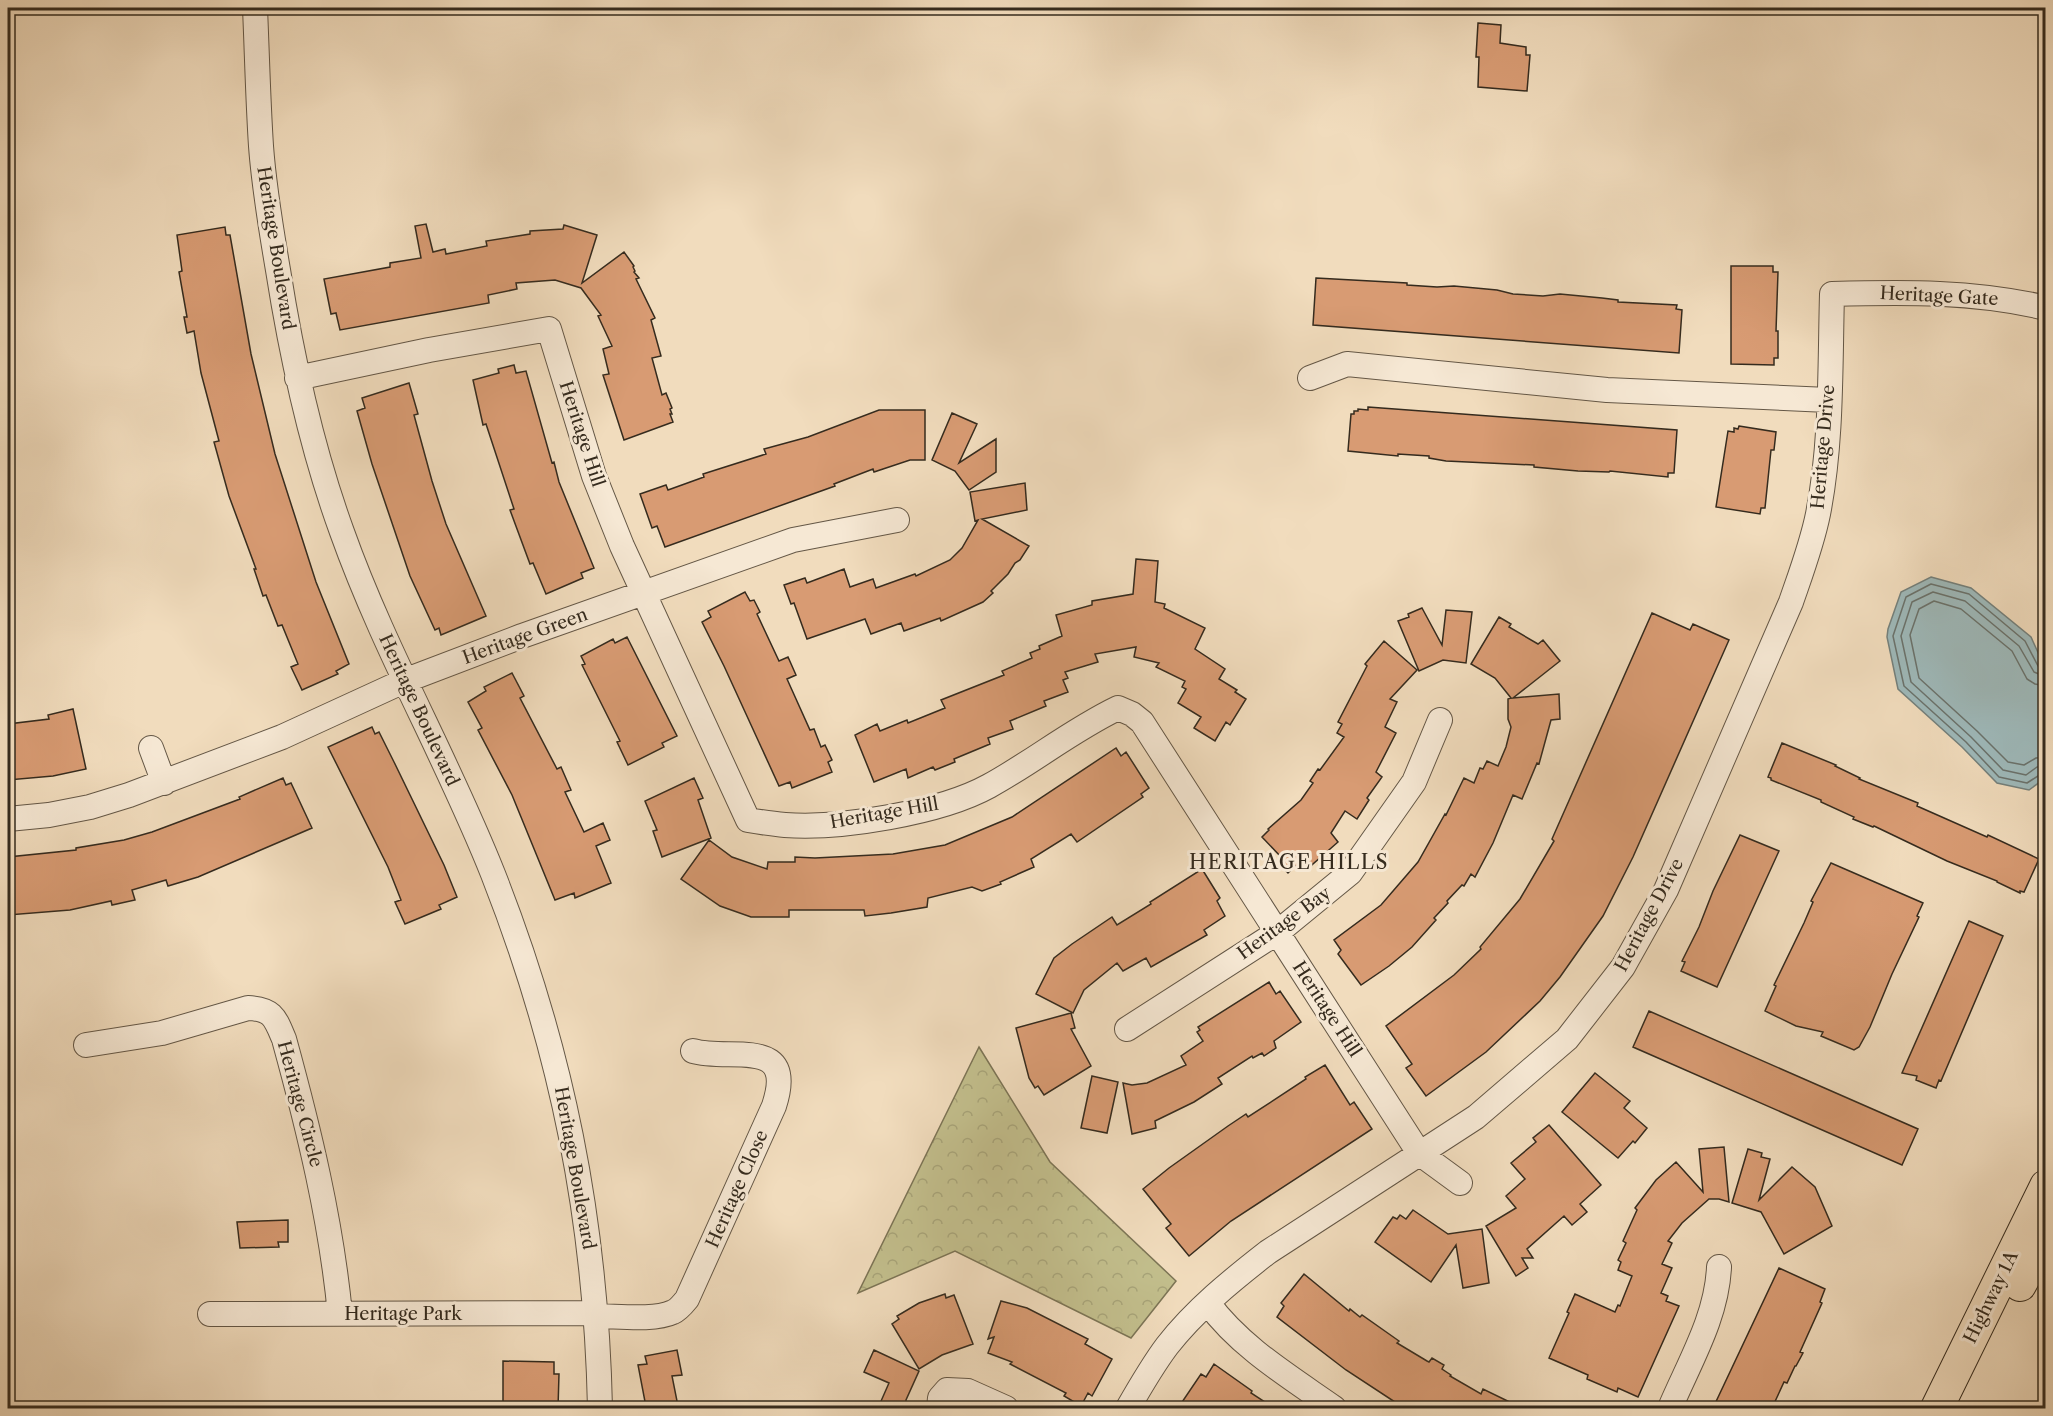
<svg xmlns="http://www.w3.org/2000/svg" width="2053" height="1416" font-family="'Libre Caslon Text',serif">
<style>
.park{fill:url(#park-crowns);stroke:#7c7455;stroke-width:1.5}
.water{fill:#9eb9ba;stroke:#74807c;stroke-width:1.5}
.lines{fill:none;stroke-linecap:round;stroke-linejoin:round}
.shore{stroke:#6a726c;stroke-width:1.5}
.building{fill:#d89b73;stroke:#352b1e;stroke-width:1.5}
.minor-casing{stroke:#645746;stroke-width:26}
.major-casing{stroke:#352b1e;stroke-width:34}
.minor{stroke:#f6e8d4;stroke-width:24}
.major{stroke:#f1dcbd;stroke-width:32}
.labels{text-anchor:middle;stroke-width:6;stroke-linejoin:round;paint-order:stroke}
.street-label{font-size:18px;fill:#352b1e;stroke:#f6e8d4}
.neighbourhood-label{font-size:20px;letter-spacing:1.5px;fill:#352b1e;stroke:#f6e8d4}
</style>
<defs>
<pattern id="park-crowns" width="20" height="18" patternUnits="userSpaceOnUse" patternTransform="scale(1.5)"><rect width="20" height="18" fill="#c2be8c"/><path d="M2 6a3 3 0 1 1 6 0M12 15a3 3 0 1 1 6 0" fill="none" stroke="#a7a378"/></pattern>
</defs>
<rect width="100%" height="100%" fill="#f1dcbd"/>
<filter id="stains"><feTurbulence type="fractalNoise" baseFrequency=".00333" numOctaves="4"/><feColorMatrix values="0 0 0 0 .2 0 0 0 0 .09 0 0 0 0 .02 0 0 0 .5 -.17"/></filter>
<radialGradient id="worn" r=".72"><stop offset=".6" stop-color="#630" stop-opacity="0"/><stop offset="1" stop-color="#630" stop-opacity=".3"/></radialGradient>
<path class="park" d="M979 1047 1050 1162 1176 1281 1131 1338 955 1251 858 1293Z"/>
<path class="water" d="M1931 577 1971 588 2031 637 2045 668V774L2044 779 2029 790 1997 783 1962 747 1898 689 1887 637 1888 629 1901 592Z"/>
<g class="lines">
<path class="shore" d="M2046 669 2038 666 2025 641 1969 594 1931 584 1906 597 1893 636 1904 686 1966 742 1999 777 2027 783 2041 774H2046
M2046 677 2034 672 2019 646 1965 601 1933 592 1912 602 1901 636 1911 682 1971 737 2003 770 2026 775 2037 767 2046 766
M2046 686 2035 684 2027 679 2012 651 1961 609 1934 601 1919 609 1910 635 1919 678 1977 731 2008 762 2024 765 2036 758 2046 757"/>
</g>
<path class="building" d="M1478 23 1501 25 1500 43 1526 47V55H1530L1527 91 1478 87 1479 57H1476Z
M426 224 433 252 445 249 446 254 487 246 486 241 530 234V231L563 229 564 225 597 235 582 283 624 252 634 266 633 267 635 271 634 272 639 278 636 279 655 318 651 320 661 356 652 358 662 395 666 393 672 408 670 409 672 414H670L673 422 624 440 603 375 609 374 603 349 612 346 598 316 601 315 581 288 555 280 516 283 517 289 488 295 489 303 340 330 336 313 331 314 324 279 390 267V263L421 258 415 226Z
M225 227 226 235H230L251 354 275 454 316 582 349 664 336 671 338 674 302 690 291 667 298 664 282 625 278 626 266 595 263 596 254 569H256L229 496 214 442 219 441 201 373 194 331 187 333 184 317H187L179 272 182 271 177 235Z
M1731 266H1773V272H1778L1776 331H1778V358H1774V365L1731 364Z
M1316 278 1407 283V285L1437 287 1454 286 1497 290 1513 294 1543 296 1560 294 1602 298 1618 300V302L1677 305 1676 309 1682 310 1679 353 1313 325Z
M514 365 516 373 526 371 552 463 554 462 559 482 594 568 581 573 583 578 546 594 533 563 530 564 510 510 514 509 486 424 483 425 473 380 499 373 498 369Z
M409 383 418 414 414 415 432 481 446 524 486 616 441 635 439 628 435 630 410 576 372 464 357 411 365 408 362 398Z
M1368 407 1677 430 1674 473H1668V477L1610 471 1609 472 1578 471 1534 467V465L1446 461 1429 458V456L1398 454V456L1348 451 1351 414H1354V411H1358V409L1368 410Z
M879 410H925V460H910L874 472 873 469 834 484 835 486 665 547 657 526 652 528 640 494 666 485 668 490 704 477 703 474 766 454 764 449 808 437Z
M952 413 977 424 959 463 996 439V472L969 490 955 471 932 460Z
M1739 426 1776 432 1774 450H1771L1765 508H1761L1760 514 1716 507 1728 431 1734 432V428L1738 429Z
M1025 483 1027 510 982 519 1029 546 1020 560 1015 563 1008 574 991 591 993 593 983 602 941 621 940 618 904 631 901 623 871 634 865 619 807 639 794 603 791 604 784 585 805 578 807 583 844 569 850 587 873 579 876 588 915 574 916 576 950 560 962 548 978 520 975 521 970 492Z
M1136 559 1158 561 1155 602 1165 604 1164 608 1205 628 1195 649 1225 669 1219 679 1237 690 1235 692 1246 699 1230 725 1226 722 1215 741 1194 728 1201 717 1178 703 1186 689 1182 687 1185 681 1156 667 1159 663 1134 657 1136 647 1095 654 1098 662 1065 672 1068 678 1063 680 1068 692 1044 701 1046 706 1010 721 1013 729 988 738 990 744 954 759 955 762 935 770 933 767 908 778 906 769 874 782 855 735 877 724 880 731 907 720 908 723 945 708 941 700 1004 675 1002 671 1032 658 1030 653 1040 649 1039 646 1062 636 1056 615 1092 605V601L1133 594Z
M745 592 750 601 754 600 760 612 757 614 779 661 788 657 796 675 787 679 810 730 814 729 821 747 825 745 832 760 828 762 832 772 792 788 790 782 779 786 724 666 702 622 711 617 708 611Z
M1422 608 1442 645 1446 610 1472 612 1466 663 1443 660 1419 671 1398 621 1409 617 1408 614Z
M1652 613 1690 630 1693 624 1729 640 1633 857 1603 916 1560 977 1540 1001 1486 1052 1426 1096 1406 1068 1412 1064 1386 1026 1454 975 1481 949 1480 947 1520 899 1554 841 1552 839Z
M1499 617 1511 624 1509 627 1538 644 1543 640 1560 661 1513 698 1559 694 1560 719 1551 720 1539 764 1537 763 1522 799 1513 795 1493 843 1475 877 1471 874 1464 886 1462 885 1447 901 1448 903 1434 918 1436 920 1412 947 1389 966 1361 985 1338 954 1341 950 1334 940 1381 905 1418 862 1445 814 1446 815 1464 778 1474 783 1480 768 1483 769 1487 761 1498 766 1506 747 1511 727 1508 719V699L1511 698 1495 678 1471 664Z
M627 637 677 736 662 743 664 747 628 765 617 742 620 741 582 665 585 664 581 656 613 639 615 643Z
M1384 641 1417 670 1390 699 1397 702 1385 727 1396 733 1376 772 1382 777 1367 798 1369 800 1357 819 1345 811 1331 833 1338 842 1306 870 1304 867 1300 871 1295 866 1288 873 1277 861 1281 857 1262 837 1269 830 1268 829 1301 800 1313 783 1310 781 1318 769 1320 770 1344 737 1337 733 1342 724 1338 722 1367 666 1365 664Z
M512 673 524 696 520 698 557 769 561 767 571 790 565 792 584 832 603 823 610 840 596 846 611 883 575 898 574 893 555 900 512 795 478 730 482 728 468 702 486 691 484 687Z
M73 709 86 769 53 776 8 780V724L49 719 48 715Z
M372 727 375 734 379 732 394 762 444 865 457 897 439 905 441 909 405 924 395 902 401 900 388 867 328 747Z
M1782 743 1836 765 1835 766 1860 778 1859 779 1918 803 1917 806 1987 837 1988 835 2039 859 2024 892 2020 891V893L1997 882V881L1947 861 1874 826 1873 827 1853 819 1854 817 1821 802V800L1771 780V778L1768 777Z
M1116 748 1121 756 1126 752 1149 788 1141 794 1143 797 1077 842 1071 834 1031 859 1034 867 1000 882 1001 884 982 891 972 887 928 898 927 907 891 913 865 916 864 910H789V917H751L720 906 681 879 709 840 732 857 767 869 768 862H795V857L815 858 893 854 945 845 1012 817Z
M283 778 286 785 291 783 312 828 198 877 168 886 166 880 132 890 135 900 112 905 111 901 70 910 8 915V857L76 850V848L124 840 152 832 240 799 239 797Z
M694 778 703 798 698 800 711 838 662 857 653 831 657 830 645 801Z
M1740 835 1779 851 1717 987 1681 971 1685 962 1682 961 1699 927 1713 891Z
M1831 863 1923 903 1917 916 1919 917 1892 974 1870 1027 1859 1047 1854 1050 1821 1036 1823 1032 1796 1026 1765 1011 1776 986 1774 985 1804 923 1813 902 1811 901Z
M1202 869 1220 898 1217 901 1225 916 1204 930 1207 935 1151 967 1146 958 1123 971 1117 963 1084 990 1073 1013 1036 994 1054 958 1072 944 1112 917 1117 925 1151 904 1150 902Z
M1969 921 2003 936 1941 1081 1939 1080 1936 1088 1916 1080 1917 1076 1902 1073Z
M1269 982 1276 994 1280 991 1301 1022 1274 1041 1276 1048 1264 1056 1262 1053 1253 1058 1252 1056 1218 1078 1222 1084 1194 1102 1155 1121 1156 1128 1132 1134 1123 1083 1132 1085 1147 1083 1186 1065 1181 1056 1203 1041 1197 1032 1200 1030 1198 1027Z
M1649 1011 1918 1129 1902 1165 1633 1047Z
M1071 1013 1075 1028 1071 1029 1091 1066 1044 1095 1038 1086 1035 1088 1029 1078 1016 1028Z
M1325 1065 1350 1105 1354 1102 1372 1129 1231 1221 1189 1256 1166 1228 1171 1224 1143 1189 1169 1168 1228 1126 1246 1114 1248 1117 1306 1079 1305 1077Z
M1595 1073 1630 1101 1624 1108 1647 1128 1635 1143 1633 1141 1618 1158 1562 1112Z
M1092 1076 1118 1082 1107 1133 1081 1128Z
M1549 1125 1601 1185 1580 1204 1587 1212 1572 1225 1564 1216 1527 1249 1533 1258H1522L1528 1268 1516 1276 1486 1226 1516 1208 1506 1196 1525 1179 1511 1163 1536 1142 1533 1138Z
M1724 1147 1729 1202 1719 1199H1709L1682 1223 1668 1241 1672 1243 1662 1264 1672 1268 1661 1293 1668 1296 1666 1301 1679 1306 1638 1397 1618 1388 1617 1392 1587 1379 1588 1375 1549 1358 1569 1313 1567 1312 1575 1294 1615 1312 1618 1305 1620 1306 1632 1276 1618 1270 1621 1262 1618 1260 1626 1243 1623 1241 1637 1210 1635 1208 1656 1180 1676 1162 1703 1192 1699 1149Z
M1748 1149 1762 1153 1761 1157 1770 1159 1759 1200 1792 1167 1815 1187 1832 1226 1784 1254 1761 1212 1732 1203Z
M1413 1210 1448 1234 1482 1229 1489 1283 1463 1288 1456 1245 1431 1282 1375 1242 1393 1217 1397 1219 1400 1215 1406 1219Z
M288 1220V1242H278L279 1247 240 1248 237 1222Z
M1779 1268 1825 1289 1820 1302 1822 1303 1800 1352 1803 1353 1796 1366H1795L1787 1383 1784 1382 1772 1408H1713Z
M1304 1274 1349 1311 1350 1309 1360 1317 1362 1315 1399 1341 1397 1343 1427 1361 1429 1362 1432 1358 1444 1365 1442 1369 1451 1375 1450 1376 1481 1394 1483 1389 1522 1408H1440L1427 1402 1423 1408H1405L1401 1406 1346 1370 1277 1317 1284 1306 1281 1303Z
M945 1294 946 1298 954 1295 973 1344 942 1355 919 1369 892 1324 899 1319 897 1316 919 1303Z
M1001 1301 1027 1308 1088 1339 1085 1344 1112 1359 1092 1396 1088 1393 1081 1406 1064 1396 1066 1393 1010 1364 1012 1362 988 1353 994 1337 988 1339Z
M677 1350 682 1375 672 1376 678 1406 662 1408H660L659 1405 646 1407 638 1365 647 1364 645 1356Z
M874 1350 919 1371 906 1400V1408H878L889 1383 864 1372Z
M503 1361 554 1362V1374H559L558 1408H503Z
M1214 1364 1252 1391 1251 1393 1274 1408H1178L1201 1374 1206 1377Z"/>
<g class="lines">
<defs>
<path id="minor" d="M255 8C257 54 258 100 261 146 264 188 271 229 278 270 292 359 311 447 342 532 384 650 447 758 493 874 562 1049 596 1220 600 1408
M297 378 429 350 549 329 594 476 622 546 748 820C760 822 773 824 785 825 840 829 940 813 989 786 1033 762 1072 730 1118 708L1132 714 1142 722 1419 1153 1460 1183
M1310 378 1347 364 1607 390 1828 400
M151 748 164 783
M8 819 49 815 90 807 129 795 282 737 404 681 522 636 793 540 897 520
M1127 1029 1278 932 1350 873 1414 782 1440 720
M86 1045 162 1033 248 1008C273 1009 275 1018 284 1039 309 1130 331 1220 340 1314
M1208 1303C1240 1347 1290 1377 1334 1408
M210 1314 596 1313
M596 1316C617 1316 654 1321 673 1312 678 1310 683 1304 687 1299L774 1106C797 1035 731 1062 693 1051
M939 1408 940 1398 947 1390 968 1391 1006 1408
M1128 1408C1140 1387 1152 1366 1167 1346 1195 1310 1232 1280 1268 1252L1476 1117 1567 1039 1623 967 1666 890 1791 602C1801 573 1812 544 1818 514 1832 443 1830 367 1832 294 1904 292 1975 291 2046 308
M1670 1408C1689 1363 1717 1317 1719 1267"/>
<path id="major" d="M2020 1285 2046 1237
M1937 1408 2046 1186"/>
</defs>
<use href="#minor" class="minor-casing"/>
<use href="#major" class="major-casing"/>
<use href="#minor" class="minor"/>
<use href="#major" class="major"/>
</g>
<g class="labels">
<g class="street-label">
<text transform="translate(276 248) rotate(81)" y="6">Heritage Boulevard</text>
<text transform="translate(1939 296) rotate(3)" y="6">Heritage Gate</text>
<text transform="translate(582 434) rotate(72)" y="6">Heritage Hill</text>
<text transform="translate(1823 447) rotate(-85)" y="6">Heritage Drive</text>
<text transform="translate(525 636) rotate(-20)" y="6">Heritage Green</text>
<text transform="translate(419 710) rotate(65)" y="6">Heritage Boulevard</text>
<text transform="translate(884 813) rotate(-10)" y="6">Heritage Hill</text>
<text transform="translate(1649 915) rotate(-62)" y="6">Heritage Drive</text>
<text transform="translate(1284 923) rotate(-36)" y="6">Heritage Bay</text>
<text transform="translate(1327 1009) rotate(57)" y="6">Heritage Hill</text>
<text transform="translate(300 1104) rotate(75)" y="6">Heritage Circle</text>
<text transform="translate(575 1168) rotate(80)" y="6">Heritage Boulevard</text>
<text transform="translate(737 1189) rotate(-66)" y="6">Heritage Close</text>
<text transform="translate(1991 1297) rotate(-64)" y="6">Highway 1A</text>
<text x="403" y="1320">Heritage Park</text>
</g>
<g class="neighbourhood-label">
<text x="1289" y="869">HERITAGE HILLS</text>
</g>
</g>
<rect width="2053" height="1416" fill="none" stroke="#f1dcbd" stroke-width="30"/>
<rect x="9" y="9" width="2035" height="1398" fill="none" stroke="#352b1e" stroke-width="3"/>
<rect x="15" y="15" width="2023" height="1386" fill="none" stroke="#352b1e" stroke-width="1.5"/>
<rect width="100%" height="100%" filter="url(#stains)"/>
<rect width="100%" height="100%" fill="url(#worn)"/>
</svg>
